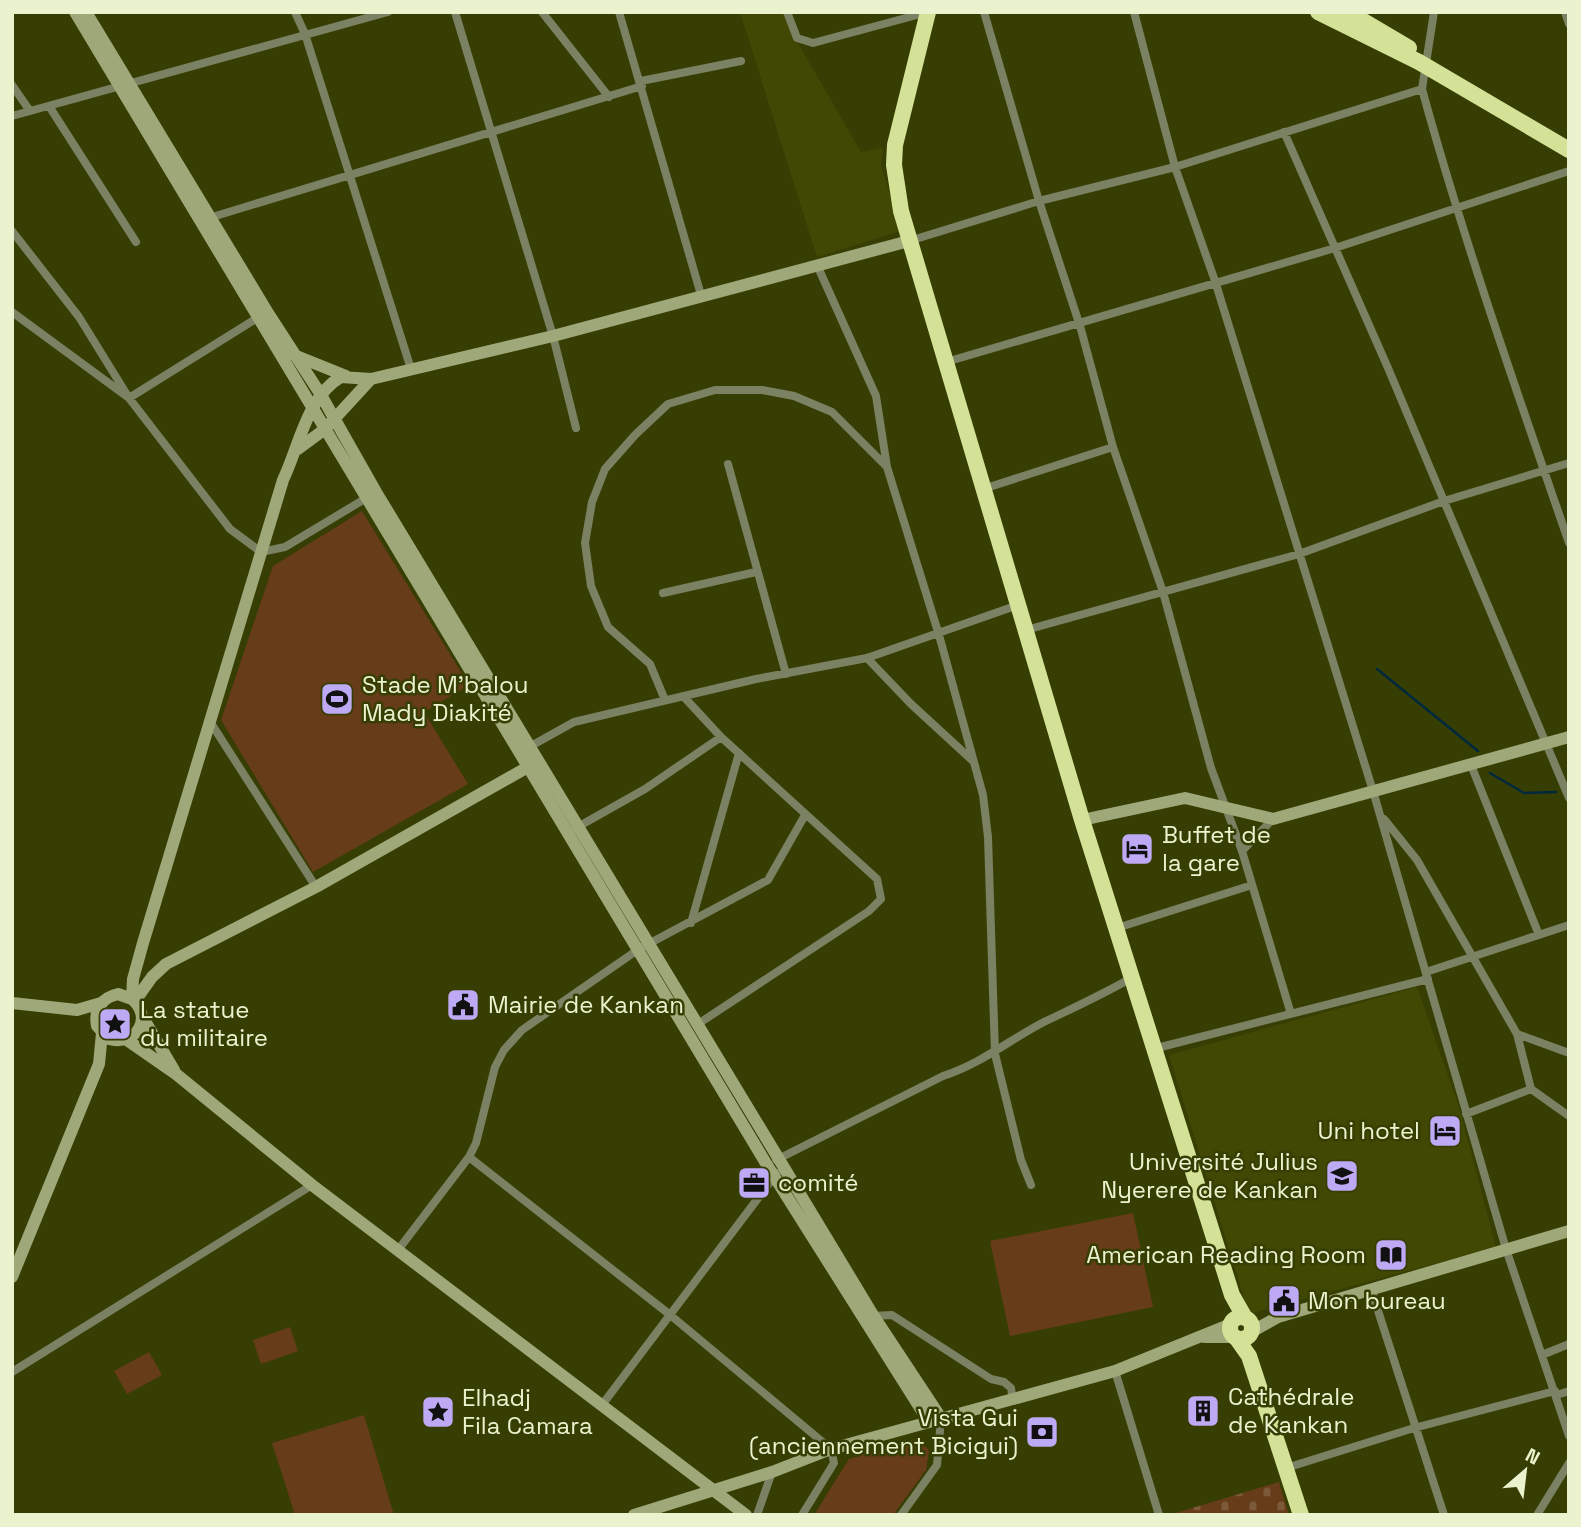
<svg xmlns="http://www.w3.org/2000/svg" width="1581" height="1527" font-family="'Space Grotesk',sans-serif">
<style>
.built{fill:#404804}
.cemetery{fill:url(#cemetery-stones)}
.garden{fill:#663c19}
.lines{fill:none;stroke-linecap:round;stroke-linejoin:round}
.stream{stroke:#01293d;stroke-width:2.5}
.street{stroke:#7b8163;stroke-width:8}
.secondary{stroke:#9fa879;stroke-width:12}
.highway{stroke:#d4e297;stroke-width:16}
.labels{text-anchor:middle;stroke-width:5;stroke-linejoin:round;paint-order:stroke}
.poi-label{font-size:24px;fill:#ebf3ce;stroke:#373e03;text-anchor:start}
</style>
<defs>
<pattern id="cemetery-stones" width="16" height="16" patternUnits="userSpaceOnUse" patternTransform="scale(1.75)"><rect width="16" height="16" fill="#663c19"/><path d="M2 7V4a2 2 0 0 1 4 0v3zM10 15v-3a2 2 0 0 1 4 0v3z" fill="#7c5939"/></pattern>
</defs>
<rect width="100%" height="100%" fill="#373e03"/>
<path class="built" d="M740 12H787L799 45 861 152 883 148 881 165 901 231 817 257Z
M1417 987 1458 1104 1496 1247 1249 1314 1169 1055Z"/>
<path class="cemetery" d="M1279 1482 1289 1515H1169Z"/>
<path class="garden" d="M362 511 469 685 424 712 468 784 313 872 221 720 273 566Z
M1133 1213 1153 1307 1010 1336 990 1241Z
M290 1327 298 1351 261 1364 253 1340Z
M149 1352 162 1375 127 1394 114 1371Z
M364 1415 394 1515H295L272 1443Z
M919 1438 929 1451 926 1470 893 1515H814L849 1459Z"/>
<g class="lines">
<path class="stream" d="M1377 669 1478 751
M1490 773 1524 793 1556 792"/>
<path class="street" d="M295 12 305 34 411 369
M455 12 553 336 576 428
M542 12 609 97
M619 12 701 295
M787 12 797 38 813 43 928 12
M984 12 1039 201 1080 326 1113 447 1163 592 1211 768 1242 851 1291 1014
M1134 12 1175 167 1215 281 1373 791 1506 1249 1569 1436
M1565 12 1569 24
M641 81 741 61
M12 85 30 111
M1422 89C1464 242 1517 392 1569 543
M49 106 136 242
M12 116 388 12
M1284 132 1388 368 1569 798
M209 218 642 86
M12 231 79 317 129 398 230 529 261 552 285 547 368 497
M909 241 1039 201 1175 167 1422 89 1434 12
M817 265 876 396 887 467 939 635 983 795 988 837 995 1054 1021 1160 1031 1185
M12 312 129 398 262 315
M946 362 1335 248 1569 171
M728 464 786 674
M983 489 1113 447
M663 593 756 572
M1026 630 1299 554 1444 501 1569 463
M867 658 911 704 973 761
M684 697 721 737 877 879 881 899 869 911 698 1024
M665 700 650 664 608 627 591 586 585 543 592 502 605 469 635 435 668 404 715 390H762L794 396 832 412 887 467
M209 720 316 887
M529 747 574 722 756 679 867 658 1018 605
M1471 765 1539 935
M1384 819 1417 860 1517 1034 1569 1053
M574 829 645 789 721 737
M1242 851 1273 819
M691 923 739 753
M1117 928 1252 885
M1426 972 1569 925
M1153 1049 1428 979
M1531 1089 1569 1116
M1466 1114 1531 1089 1517 1034
M469 1157 669 1314 831 1449 834 1463 802 1515
M776 1160 943 1076C980 1064 1008 1041 1042 1023 1073 1008 1104 994 1133 977
M398 1250 469 1157 476 1143 495 1067 504 1050 522 1030 639 949 768 880 805 815
M1371 1289 1444 1515
M872 1316 892 1315 991 1379 1004 1382 1011 1388 1013 1401
M1542 1355 1569 1344
M1115 1371 1159 1515
M12 1372 312 1185
M1557 1395 1569 1391
M602 1405 777 1173
M1286 1468 1414 1428 1555 1391
M757 1515 772 1472
M901 1515 937 1465 941 1418
M1537 1515 1569 1463"/>
<path class="secondary" d="M75 12 767 1165 929 1422
M86 12 268 313 321 395 376 492 873 1315 941 1418
M294 355 346 376
M298 449 325 429 371 379
M1082 820 1185 798 1273 819 1569 737
M132 999 118 994C101 998 94 1009 97 1026L109 1039C136 1046 154 1018 132 999L133 979 143 943 283 480C299 447 307 396 341 377L371 379 553 336 909 241
M135 1001 152 977 166 964 316 887 535 763
M12 1003 77 1010 101 1003
M142 1016 174 1070
M127 1040 176 1074 312 1185 746 1515
M12 1277 99 1064 102 1033
M1251 1332 1278 1317 1569 1231
M1204 1337H1234
M634 1515 772 1472 831 1449 1115 1371 1231 1324"/>
<path class="highway" d="M928 12 895 145 894 165 901 211 1082 820 1232 1295 1245 1318
M1318 12 1419 62 1569 150
M1348 12 1409 48
M1230 1328a11 11 0 1 1 22 0a11 11 0 1 1-22 0Z
M1237 1339 1249 1356 1301 1515"/>
</g>
<defs>
<symbol id="stadium-square" viewBox="-11 -11 22 22"><rect x="-9" y="-9" width="18" height="18" rx="4" fill="#bea9f4" stroke="#373e03"/><path d="M0-5a6.5 5 0 1 0 0 10a6.5 5 0 1 0 0-10ZM-3.5-1.8h7v3.6h-7Z" fill="#111"/></symbol>
<symbol id="hotel-square" viewBox="-11 -11 22 22"><rect x="-9" y="-9" width="18" height="18" rx="4" fill="#bea9f4" stroke="#373e03"/><path d="M-6-4.5h1.5V1H6V5H4.5V3h-9V5H-6ZM-4 0a1.8 1.8 0 1 1 3.6 0ZM.5 0V-2.5h3Q6-2.5 6 0Z" fill="#111"/></symbol>
<symbol id="civic-square" viewBox="-11 -11 22 22"><rect x="-9" y="-9" width="18" height="18" rx="4" fill="#bea9f4" stroke="#373e03"/><path d="M-.6-6.5H3V-4.5H.6V-3L4-1V1h2V6H-6V1h2V-1L-.6-3ZM-1.2 2.5V6h2.4V2.5Z" fill="#111"/></symbol>
<symbol id="sight-square" viewBox="-11 -11 22 22"><rect x="-9" y="-9" width="18" height="18" rx="4" fill="#bea9f4" stroke="#373e03"/><path d="M0-6L1.8-2.2L6-1.7L2.9 1.2L3.7 5.4L0 3.3L-3.7 5.4L-2.9 1.2L-6-1.7L-1.8-2.2Z" fill="#111"/></symbol>
<symbol id="university-square" viewBox="-11 -11 22 22"><rect x="-9" y="-9" width="18" height="18" rx="4" fill="#bea9f4" stroke="#373e03"/><path d="M0-5L7-2L0 1L-7-2ZM-4 1L0 2.5L4 1V4Q0 6-4 4Z" fill="#111"/></symbol>
<symbol id="office-square" viewBox="-11 -11 22 22"><rect x="-9" y="-9" width="18" height="18" rx="4" fill="#bea9f4" stroke="#373e03"/><path d="M-6-3h4V-5.5h4V-3h4V5H-6ZM-1-4.5V-3h2v-1.5ZM-6 0V1H6V0Z" fill="#111"/></symbol>
<symbol id="library-square" viewBox="-11 -11 22 22"><rect x="-9" y="-9" width="18" height="18" rx="4" fill="#bea9f4" stroke="#373e03"/><path d="M-6-4Q-3-5.5-.7-3.5V5Q-3 3-6 4ZM6-4Q3-5.5 .7-3.5V5Q3 3 6 4Z" fill="#111"/></symbol>
<symbol id="building-square" viewBox="-11 -11 22 22"><rect x="-9" y="-9" width="18" height="18" rx="4" fill="#bea9f4" stroke="#373e03"/><path d="M-4-6H4V6H1V3H-1V6H-4ZM-2.5-4.3h1.7v1.8h-1.7ZM.8-4.3h1.7v1.8H.8ZM-2.5-1h1.7V.8h-1.7ZM.8-1h1.7V.8H.8Z" fill="#111"/></symbol>
<symbol id="bank-square" viewBox="-11 -11 22 22"><rect x="-9" y="-9" width="18" height="18" rx="4" fill="#bea9f4" stroke="#373e03"/><path d="M-6-4H6V4H-6ZM0-2.3a2.3 2.3 0 1 0 0 4.6a2.3 2.3 0 1 0 0-4.6Z" fill="#111"/></symbol>
</defs>
<g fill-rule="evenodd">
<use href="#stadium-square" x="318" y="680" width="38" height="38"/>
<use href="#hotel-square" x="1118" y="830" width="38" height="38"/>
<use href="#civic-square" x="444" y="986" width="38" height="38"/>
<use href="#sight-square" x="96" y="1005" width="38" height="38"/>
<use href="#hotel-square" x="1426" y="1112" width="38" height="38"/>
<use href="#university-square" x="1323" y="1157" width="38" height="38"/>
<use href="#office-square" x="735" y="1164" width="38" height="38"/>
<use href="#library-square" x="1372" y="1236" width="38" height="38"/>
<use href="#civic-square" x="1265" y="1282" width="38" height="38"/>
<use href="#building-square" x="1184" y="1392" width="38" height="38"/>
<use href="#sight-square" x="419" y="1393" width="38" height="38"/>
<use href="#bank-square" x="1023" y="1413" width="38" height="38"/>
</g>
<g class="labels">
<g class="poi-label">
<text x="362" y="693">Stade M'balou<tspan x="362" dy="28">Mady Diakité</tspan></text>
<text x="1162" y="843">Buffet de<tspan x="1162" dy="28">la gare</tspan></text>
<text x="488" y="1013">Mairie de Kankan</text>
<text x="140" y="1018">La statue<tspan x="140" dy="28">du militaire</tspan></text>
<text x="1420" y="1139" text-anchor="end">Uni hotel</text>
<text x="1318" y="1170" text-anchor="end">Université Julius<tspan x="1318" dy="28">Nyerere de Kankan</tspan></text>
<text x="778" y="1191">comité</text>
<text x="1366" y="1263" text-anchor="end">American Reading Room</text>
<text x="1308" y="1309">Mon bureau</text>
<text x="1228" y="1405">Cathédrale<tspan x="1228" dy="28">de Kankan</tspan></text>
<text x="462" y="1406">Elhadj<tspan x="462" dy="28">Fila Camara</tspan></text>
<text x="1018" y="1426" text-anchor="end">Vista Gui<tspan x="1018" dy="28">(anciennement Bicigui)</tspan></text>
</g>
</g>
<rect width="1581" height="1527" fill="none" stroke="#ebf3ce" stroke-width="28"/>
<g transform="translate(1525 1471) rotate(28)" stroke="#373e03" stroke-width="5" paint-order="stroke">
<path d="M0-5L12 26L0 18L-12 26Z" fill="#ebf3ce"/>
<text y="-10" font-size="19" font-weight="bold" text-anchor="middle" fill="#ebf3ce">N</text>
</g>
</svg>
